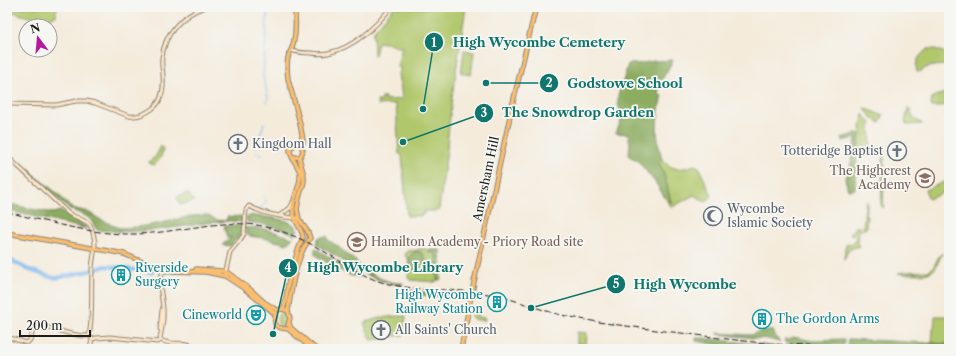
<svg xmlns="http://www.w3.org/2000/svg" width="956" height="356" font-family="'Libre Caslon Text',serif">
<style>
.green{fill:#b1c76c;stroke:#667244}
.forest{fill:#8cac60;stroke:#54643e}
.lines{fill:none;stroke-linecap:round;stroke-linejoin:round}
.stream{stroke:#7fb6ee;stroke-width:1}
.river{stroke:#7fb6ee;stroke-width:4}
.secondary-casing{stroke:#88847c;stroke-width:5}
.primary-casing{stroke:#88847c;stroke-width:5.5}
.secondary{stroke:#fde5c5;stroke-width:3}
.primary{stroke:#fbbe6e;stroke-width:3.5}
.rail{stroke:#1c1c1c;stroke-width:1;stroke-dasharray:6 3;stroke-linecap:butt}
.primary-bridge-casing{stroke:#88847c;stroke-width:5.5;stroke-linecap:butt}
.primary-bridge{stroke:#fbbe6e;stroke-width:3.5}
.labels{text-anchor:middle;stroke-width:3.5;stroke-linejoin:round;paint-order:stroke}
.worship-label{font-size:12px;fill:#5b616d;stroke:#f6f6f2;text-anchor:start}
.education-label{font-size:12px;fill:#785e54;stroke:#f6f6f2;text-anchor:end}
.street-label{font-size:12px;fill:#1c1c1c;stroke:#f6f6f2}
.culture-label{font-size:12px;fill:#0d838f;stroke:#f6f6f2;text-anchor:start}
.leader{fill:none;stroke:#0f766e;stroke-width:1.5}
.callout-dot{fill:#0f766e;stroke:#f6f6f2;stroke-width:1.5}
.mark-label{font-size:12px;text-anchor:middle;font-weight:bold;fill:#fff}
.callout-label{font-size:13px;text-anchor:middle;font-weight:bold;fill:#0f766e;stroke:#f6f6f2;stroke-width:3.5;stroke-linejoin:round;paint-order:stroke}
</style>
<rect width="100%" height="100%" fill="#f6f6f2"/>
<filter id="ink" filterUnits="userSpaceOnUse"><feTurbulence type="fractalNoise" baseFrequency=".025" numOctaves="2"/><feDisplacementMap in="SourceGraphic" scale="8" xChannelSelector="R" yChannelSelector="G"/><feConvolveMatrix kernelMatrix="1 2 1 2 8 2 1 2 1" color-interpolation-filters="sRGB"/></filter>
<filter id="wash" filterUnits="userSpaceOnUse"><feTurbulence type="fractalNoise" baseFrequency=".012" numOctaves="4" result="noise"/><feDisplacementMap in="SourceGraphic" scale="16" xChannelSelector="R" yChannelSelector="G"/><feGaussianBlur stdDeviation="0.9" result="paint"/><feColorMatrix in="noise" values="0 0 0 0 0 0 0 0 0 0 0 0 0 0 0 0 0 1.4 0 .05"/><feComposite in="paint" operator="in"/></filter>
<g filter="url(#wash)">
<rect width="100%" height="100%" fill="#f4ebdb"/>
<path class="green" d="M9 7H58L56 11V16C41 22 28 17 13 12L12 9Z
M394 7 413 8 466 7 452 97 448 135 447 149 439 210 435 211H424V214L420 216H407L402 156 401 154H399L396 104 378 105 377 101H382V97H385V100L402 99 400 81H399L398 73 401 69 397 66 402 47H396L393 44 378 42 375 55 374 56 373 32Z
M928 49C935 48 947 51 949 59 950 61 949 64 949 66 941 65 934 65 926 68 922 70 921 72 917 72 914 62 920 54 928 49Z
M464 50 474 52 471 75 461 73Z
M945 93C948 95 949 100 949 104L938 107H932L931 105 932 97Z
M908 107 907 116 910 109C912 116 915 120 922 123V124L907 125 906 122H905Z
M865 108 883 116 880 123 871 117 865 109Z
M863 114 870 121 871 153H858Z
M161 146 163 148C162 156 160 161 154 165L149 163V162L156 156Z
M885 148 883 208 881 204 883 161C883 156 884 151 885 148Z
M662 159C671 171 682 170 694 165L699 167 705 181 712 196 706 202 694 195 672 207 669 204 671 202 659 162Z
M946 181 949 190 929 199 925 190Z
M188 193 194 201 180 205 177 197Z
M867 201V211L865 212V215L867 216 866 228V229H863L865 204Z
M855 227H860V229L862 230 858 232 857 245 860 246 858 247C850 247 847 252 844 260L845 248 847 243 850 244 854 242 856 236 855 235 850 234 853 230H856L855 229Z
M418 249H424L440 250V280H438L435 282 410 280 408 278 409 264 408 258 405 256 407 251 418 250Z
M942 253C935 270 935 274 916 274V272V274H904L898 273 905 272 929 271 934 266 938 258Z
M475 308 479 309 478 317 485 318 484 321 473 319V318L471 317 472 310Z
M280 312H284C288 315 288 323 284 326 276 327 276 318 280 312Z
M399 316H406L404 335 386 337 382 339 371 340V337H370L364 323 366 322 379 318Z
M935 316H949V344L932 343 933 329H934Z
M577 332 587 333 586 345 577 344Z"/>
<path class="forest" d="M673 60 666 73 661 81 658 94 662 96C656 121 655 134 662 159L659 162 665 177 671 202 669 204 655 182 638 161 629 156 630 143 628 134 616 133 622 118 618 103V95L624 78 628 64H638L654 61Z
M859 133 855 189 848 190 845 178 850 168 856 138 842 141 841 138Z
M19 163H20L23 166 58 194 70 207 76 209 88 212 101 220 119 228 138 227 156 224 192 216 206 215 209 216 217 220 226 221 227 217 242 216V222L230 221 207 223 156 230 128 232 97 230 90 219 86 216 69 209 20 165Z
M7 203 31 209 54 213 60 211 64 212 83 224 87 229 56 222 7 210Z
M253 215V216C263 216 288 219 295 225 296 227 297 229 298 231H296L295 235C280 227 264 224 247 222L246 217Z
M224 226H240L242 227 250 228 253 227 269 230 293 238 287 244 263 238 249 236 246 234V229L242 230 240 234 231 246 222 245 232 237 227 238Z
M327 236 328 240 336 245 359 264 357 271 338 257 317 245 318 238Z
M315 248 358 275V278L356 276H351L325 262V261L318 257V255H315Z
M432 250H440L441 279 440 280 437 279C436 273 436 269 436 263 436 259 435 257 436 253H428L430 251Z
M414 252C421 250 426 255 425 262L421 263 420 268 414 270 410 268C409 262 408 256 414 252Z
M362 268C373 275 390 285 403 283L402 285C388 283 375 280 362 272Z
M404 290 425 292 468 293V295L463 294 452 296 406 295V293H403Z
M771 330 780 342C772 341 767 337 759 339L718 334V333L752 335C758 331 764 331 771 330Z
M794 337 808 340 815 341V340L844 339V345L785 343 784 340 791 339Z
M696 338H704L781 347V349H744L696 341Z
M848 339 949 344V349H927L847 346Z
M786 346 840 349H786Z"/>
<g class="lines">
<path class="stream" d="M267 102 268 97 263 77 268 7
M256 148 264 123
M256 152V153L262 154
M264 196 266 202
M260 209 264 205"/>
<path class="river" d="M7 258 27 269 50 277 57 278 89 271 106 266 152 272"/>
</g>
</g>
<g filter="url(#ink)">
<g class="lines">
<defs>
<path id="secondary" d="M291 50C297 53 306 53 312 53 317 54 323 54 328 53 353 48 376 27 391 7
M7 104 56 105 76 101H87L95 103 129 116C137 117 145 114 152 109 162 102 164 88 163 76 163 70 161 64 162 58 164 33 183 14 205 7
M7 156 68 213C74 217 86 220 90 225 93 230 94 237 95 243 95 252 92 261 92 271 91 291 93 317 89 336
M279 216 290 208 293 202
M225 275 230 252 240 240 244 234 246 210 249 206C260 212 267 214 280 216 285 217 290 218 296 218
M160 329 162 310
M7 337 27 343 30 340 34 328 39 326C56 328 72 337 89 336
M160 338C162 329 164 320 163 310 163 297 156 282 164 270
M92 339 96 338 110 337 158 342 161 340C171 347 187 339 199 349
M90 349 92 339"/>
<path id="primary" d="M292 156C296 158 301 158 302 153 304 149 302 151 302 147 302 145 303 143 303 141 301 122 293 98 288 79 287 71 286 62 289 54 290 51 292 49 293 45 296 33 296 19 294 7
M7 233 114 252 124 254 160 269 168 271 206 272 225 276 245 289 273 312 275 315
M196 269 222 271 228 273 252 291 264 302 277 310
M473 287 514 98 536 7
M283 309C287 301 286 292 288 284 292 268 297 252 303 237 302 228 294 222 293 212 291 198 302 186 300 173 299 166 289 156 290 150 291 145 299 145 302 137
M277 310 283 309 288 311 290 318 288 325
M288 311C291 291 294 271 302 252 304 247 307 243 310 238L308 232 299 219 297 209 299 198 304 182V176L299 157
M276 313C272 327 277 328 288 329L312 349
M289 323 291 328 316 349
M461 349 471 296"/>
</defs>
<use href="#secondary" class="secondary-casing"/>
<use href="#primary" class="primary-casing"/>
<use href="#secondary" class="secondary"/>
<use href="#primary" class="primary"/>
<path class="rail" d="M7 212C49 222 92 235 136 234 178 233 220 218 262 226 285 231 305 240 325 252 346 264 365 279 389 284 421 292 456 288 488 294 517 299 543 312 571 317 599 323 628 326 656 330 700 335 743 342 787 345 820 347 853 348 886 349"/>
<defs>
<path id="primary-bridge" d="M471 296 473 287"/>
</defs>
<use href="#primary-bridge" class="primary-bridge-casing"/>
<use href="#primary-bridge" class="primary-bridge"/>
</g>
</g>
<defs>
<symbol id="church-ring" viewBox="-11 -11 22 22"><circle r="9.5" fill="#f6f6f2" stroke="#6b7280" stroke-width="1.5"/><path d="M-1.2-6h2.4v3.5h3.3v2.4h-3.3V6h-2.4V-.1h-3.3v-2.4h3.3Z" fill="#6b7280"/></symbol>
<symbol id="school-ring" viewBox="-11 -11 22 22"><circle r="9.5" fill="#f6f6f2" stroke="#8d6e63" stroke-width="1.5"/><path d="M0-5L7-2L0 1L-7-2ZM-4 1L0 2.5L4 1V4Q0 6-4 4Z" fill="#8d6e63"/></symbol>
<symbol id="mosque-ring" viewBox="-11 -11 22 22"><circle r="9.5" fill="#f6f6f2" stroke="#6b7280" stroke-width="1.5"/><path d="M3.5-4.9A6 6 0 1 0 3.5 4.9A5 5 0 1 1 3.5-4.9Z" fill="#6b7280"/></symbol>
<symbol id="building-ring" viewBox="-11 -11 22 22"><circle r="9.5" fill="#f6f6f2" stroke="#0f9aa8" stroke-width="1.5"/><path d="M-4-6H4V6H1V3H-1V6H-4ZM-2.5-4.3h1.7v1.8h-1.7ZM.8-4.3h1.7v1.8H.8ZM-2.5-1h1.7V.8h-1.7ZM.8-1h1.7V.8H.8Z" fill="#0f9aa8"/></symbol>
<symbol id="theatre-ring" viewBox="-11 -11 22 22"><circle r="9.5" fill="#f6f6f2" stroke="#0f9aa8" stroke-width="1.5"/><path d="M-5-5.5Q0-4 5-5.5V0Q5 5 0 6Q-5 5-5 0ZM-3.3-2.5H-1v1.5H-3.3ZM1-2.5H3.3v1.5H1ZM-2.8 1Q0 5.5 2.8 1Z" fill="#0f9aa8"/></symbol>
</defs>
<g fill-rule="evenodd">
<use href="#church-ring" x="227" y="133" width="22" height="22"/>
<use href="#church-ring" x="886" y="140" width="22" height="22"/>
<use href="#school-ring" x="914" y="167" width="22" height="22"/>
<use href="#mosque-ring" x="702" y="205" width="22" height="22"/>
<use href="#school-ring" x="346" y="231" width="22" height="22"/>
<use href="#building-ring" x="110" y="264" width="22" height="22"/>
<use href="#building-ring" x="486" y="291" width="22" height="22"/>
<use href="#theatre-ring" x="245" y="304" width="22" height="22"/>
<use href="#building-ring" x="751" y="308" width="22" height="22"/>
<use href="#church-ring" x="370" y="319" width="22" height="22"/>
</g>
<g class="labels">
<g class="worship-label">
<text x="252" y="148">Kingdom Hall</text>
<text x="883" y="155" text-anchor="end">Totteridge Baptist</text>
<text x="727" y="213">Wycombe<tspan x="727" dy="14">Islamic Society</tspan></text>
<text x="395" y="334">All Saints' Church</text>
</g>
<g class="education-label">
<text x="911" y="175">The Highcrest<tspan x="911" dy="14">Academy</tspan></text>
<text x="371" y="246" text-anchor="start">Hamilton Academy - Priory Road site</text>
</g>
<g class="street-label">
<text transform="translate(486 179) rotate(-78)" y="4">Amersham Hill</text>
</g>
<g class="culture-label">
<text x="135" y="272">Riverside<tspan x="135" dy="14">Surgery</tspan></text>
<text x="483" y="299" text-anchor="end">High Wycombe<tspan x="483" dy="14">Railway Station</tspan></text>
<text x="242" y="319" text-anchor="end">Cineworld</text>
<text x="776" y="323">The Gordon Arms</text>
</g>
</g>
<path class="leader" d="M423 109L434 42M486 83L549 83M403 142L484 113M273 334L288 268M531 308L616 284"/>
<g class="callout-dot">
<circle cx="423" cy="109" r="4"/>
<circle cx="486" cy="83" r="4"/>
<circle cx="403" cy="142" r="4"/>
<circle cx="273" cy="334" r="4"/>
<circle cx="531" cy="308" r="4"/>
<circle cx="434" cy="42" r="10"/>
<circle cx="549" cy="83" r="10"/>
<circle cx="484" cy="113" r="10"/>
<circle cx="288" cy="268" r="10"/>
<circle cx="616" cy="284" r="10"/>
</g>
<g class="mark-label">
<text x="434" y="47">1</text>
<text x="549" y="87">2</text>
<text x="484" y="117">3</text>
<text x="288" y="272">4</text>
<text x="616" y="288">5</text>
</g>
<g class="callout-label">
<text x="539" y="47">High Wycombe Cemetery</text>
<text x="625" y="88">Godstowe School</text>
<text x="578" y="117">The Snowdrop Garden</text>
<text x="385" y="272">High Wycombe Library</text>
<text x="685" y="289">High Wycombe</text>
</g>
<rect width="956" height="356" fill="none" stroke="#f6f6f2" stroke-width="24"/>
<g transform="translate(38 38) rotate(344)"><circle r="19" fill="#f6f6f2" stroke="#9f9f9c"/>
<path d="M0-3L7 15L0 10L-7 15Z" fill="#b5179e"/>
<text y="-6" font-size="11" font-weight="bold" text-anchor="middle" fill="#1c1c1c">N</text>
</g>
<path d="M20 330v6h70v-6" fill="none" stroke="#1c1c1c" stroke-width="2"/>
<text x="26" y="330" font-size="12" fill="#1c1c1c" stroke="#f6f6f2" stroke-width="3" paint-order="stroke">200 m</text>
</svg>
